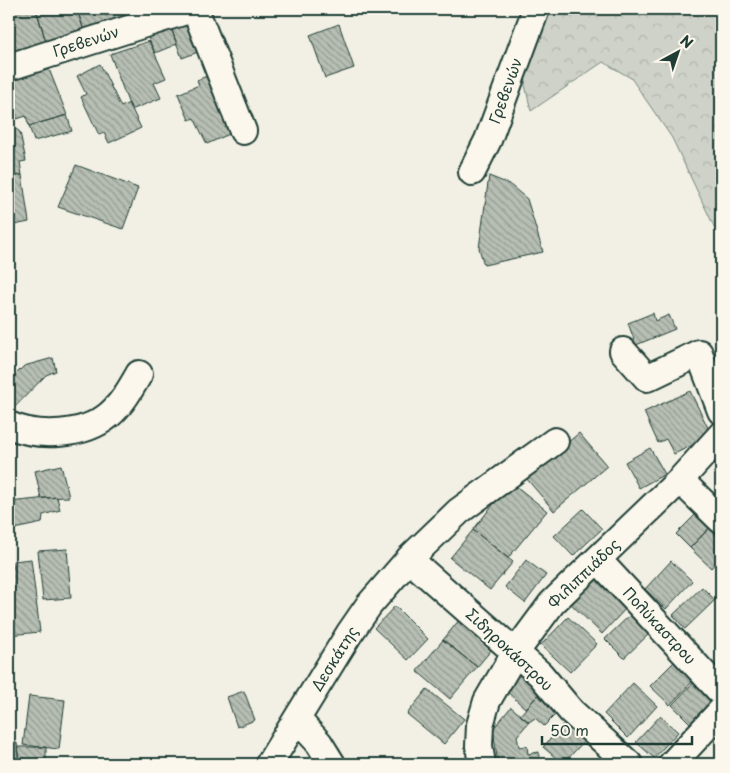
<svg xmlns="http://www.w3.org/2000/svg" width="730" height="773" font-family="'Playpen Sans',sans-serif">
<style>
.forest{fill:url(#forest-crowns);stroke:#77887e}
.building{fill:url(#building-back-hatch);stroke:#1f3d34}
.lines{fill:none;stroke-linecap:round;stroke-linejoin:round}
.minor-casing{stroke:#1f3d34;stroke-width:30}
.minor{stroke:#fbf7ec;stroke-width:26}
.labels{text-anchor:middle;stroke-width:4;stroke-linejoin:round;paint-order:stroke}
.street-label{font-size:15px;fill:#1f3d34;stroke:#fbf7ec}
</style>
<defs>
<pattern id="forest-crowns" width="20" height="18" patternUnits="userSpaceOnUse" patternTransform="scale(1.25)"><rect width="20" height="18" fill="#cfd2c8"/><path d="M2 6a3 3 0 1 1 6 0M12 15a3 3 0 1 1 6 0" fill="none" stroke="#b1b5ac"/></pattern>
<pattern id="building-back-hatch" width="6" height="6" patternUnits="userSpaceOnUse" patternTransform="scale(1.25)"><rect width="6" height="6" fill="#b7beb3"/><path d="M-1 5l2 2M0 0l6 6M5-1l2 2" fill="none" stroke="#949c92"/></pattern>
</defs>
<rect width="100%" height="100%" fill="#f2f0e5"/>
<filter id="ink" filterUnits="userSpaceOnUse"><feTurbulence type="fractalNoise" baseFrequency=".02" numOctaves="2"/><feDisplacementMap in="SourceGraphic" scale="10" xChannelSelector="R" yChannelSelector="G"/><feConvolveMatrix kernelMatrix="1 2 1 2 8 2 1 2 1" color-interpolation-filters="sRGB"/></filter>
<g filter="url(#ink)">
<path class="forest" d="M544 9 717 10 721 23V241L672 138 631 78 603 62 531 111 525 85 526 61Z"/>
<path class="building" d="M9 9H36L47 45 9 57Z
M36 9H77L85 34 47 45Z
M77 9H132L135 19 85 34Z
M195 19 206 49 182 58 171 28Z
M339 24 354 68 325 78 310 35Z
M171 28 177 44 155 53 147 35Z
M149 41 166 78 154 83 161 98 131 110 110 54Z
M47 64 67 115 29 126 26 116 17 119 9 89V74Z
M100 64 121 107 129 103 141 128 109 143 104 133 99 135 81 97 86 94 77 76Z
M212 74 236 131 207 144 194 118 189 120 178 94 199 85 197 80Z
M9 89 16 115 9 117Z
M67 115 72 131 34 141 29 126Z
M9 126H12L20 132 26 161 20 162 22 175 9 177Z
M76 165 138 188 123 229 58 207Z
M22 175 29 222 9 226V177Z
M489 176 509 184 527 199 543 252 484 265 479 248Z
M653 313 655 321 669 315 675 329 636 345 628 323Z
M53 358 56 371 46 375 9 413V381L24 366Z
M690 391 712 436 674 454 666 439 658 443 644 412Z
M579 433 607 466 554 511 526 478Z
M650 448 665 474 639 488 625 462Z
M61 465 69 497 41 498 35 471Z
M511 482 547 511 508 558 473 530Z
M57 497 60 510 43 515 42 523 10 530 9 502Z
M583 509 602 529 573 556 554 536Z
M699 511 713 524 690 548 676 534Z
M718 519 721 523V557L711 568 690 548Z
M473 530 513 562 490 590 450 558Z
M67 549 71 598 43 600 38 551Z
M31 559 40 632 9 635V568H13V561Z
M526 560 546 575 525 603 505 587Z
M671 561 692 581 666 609 645 589Z
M597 575 629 605 602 634 570 603Z
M702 587 715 600 685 629 673 615Z
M395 606 428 639 408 660 374 628Z
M464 614 498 642 477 667 443 640Z
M630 615 650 633 624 658 605 639Z
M568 617 597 644 570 672 541 645Z
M443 640 477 667 450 699 417 671Z
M675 661 694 680 670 705 650 686Z
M523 665 546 685 526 709 503 688Z
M696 680 716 699 691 724 672 705Z
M633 683 657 706 628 738 604 714Z
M427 689 464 719 444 744 407 714Z
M244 691 255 720 237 727 227 697Z
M540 693 559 711 544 726 535 718 529 722 520 715Z
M29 696 65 700 59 749 23 745Z
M511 707 529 722 517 736 519 747 527 746 528 754 539 752 540 764H498L493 729Z
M660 716 678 732 654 758 636 742Z
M566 721 586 739 563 764 543 747Z
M9 743H17L19 764H9Z
M17 747H46V764H19Z"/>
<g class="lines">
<defs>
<path id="minor" d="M195 9 243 131
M9 67 192 9
M472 172 488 140 536 9
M623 351 647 378 699 353 721 411
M9 425C38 438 84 436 109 415 122 404 131 388 139 374
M680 480 721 520
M409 559 540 674 571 711 629 764
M598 560 721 692
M298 720 319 743 332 764
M269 764 349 634 369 605 409 559 459 511 555 441
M482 764 479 746 480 725 487 701 515 653 552 603 680 480 721 435
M672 764 721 711"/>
</defs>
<use href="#minor" class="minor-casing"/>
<use href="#minor" class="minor"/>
</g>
</g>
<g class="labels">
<g class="street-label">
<text transform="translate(86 42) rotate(-18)" y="5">Γρεβενών</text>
<text transform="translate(506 91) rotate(-70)" y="5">Γρεβενών</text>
<text transform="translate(584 574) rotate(-44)" y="5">Φιλιππιάδος</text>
<text transform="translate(659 626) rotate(47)" y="5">Πολύκαστρου</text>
<text transform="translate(509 650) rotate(43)" y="5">Σιδηροκάστρου</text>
<text transform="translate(335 659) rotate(-58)" y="5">Δεσκάτης</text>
</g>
</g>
<rect width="730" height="773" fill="none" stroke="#fbf7ec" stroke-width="30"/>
<rect x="15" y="15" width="700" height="743" fill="none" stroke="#1f3d34" stroke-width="2" filter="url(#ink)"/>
<g transform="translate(678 52) rotate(40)" stroke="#fbf7ec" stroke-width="4" paint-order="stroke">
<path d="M0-4L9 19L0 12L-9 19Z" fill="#1f3d34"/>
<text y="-8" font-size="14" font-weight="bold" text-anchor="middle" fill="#1f3d34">N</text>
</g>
<path d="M542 736v8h150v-8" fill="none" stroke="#1f3d34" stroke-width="2.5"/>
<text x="550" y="736" font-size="15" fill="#1f3d34" stroke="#fbf7ec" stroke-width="4" paint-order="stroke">50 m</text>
</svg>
